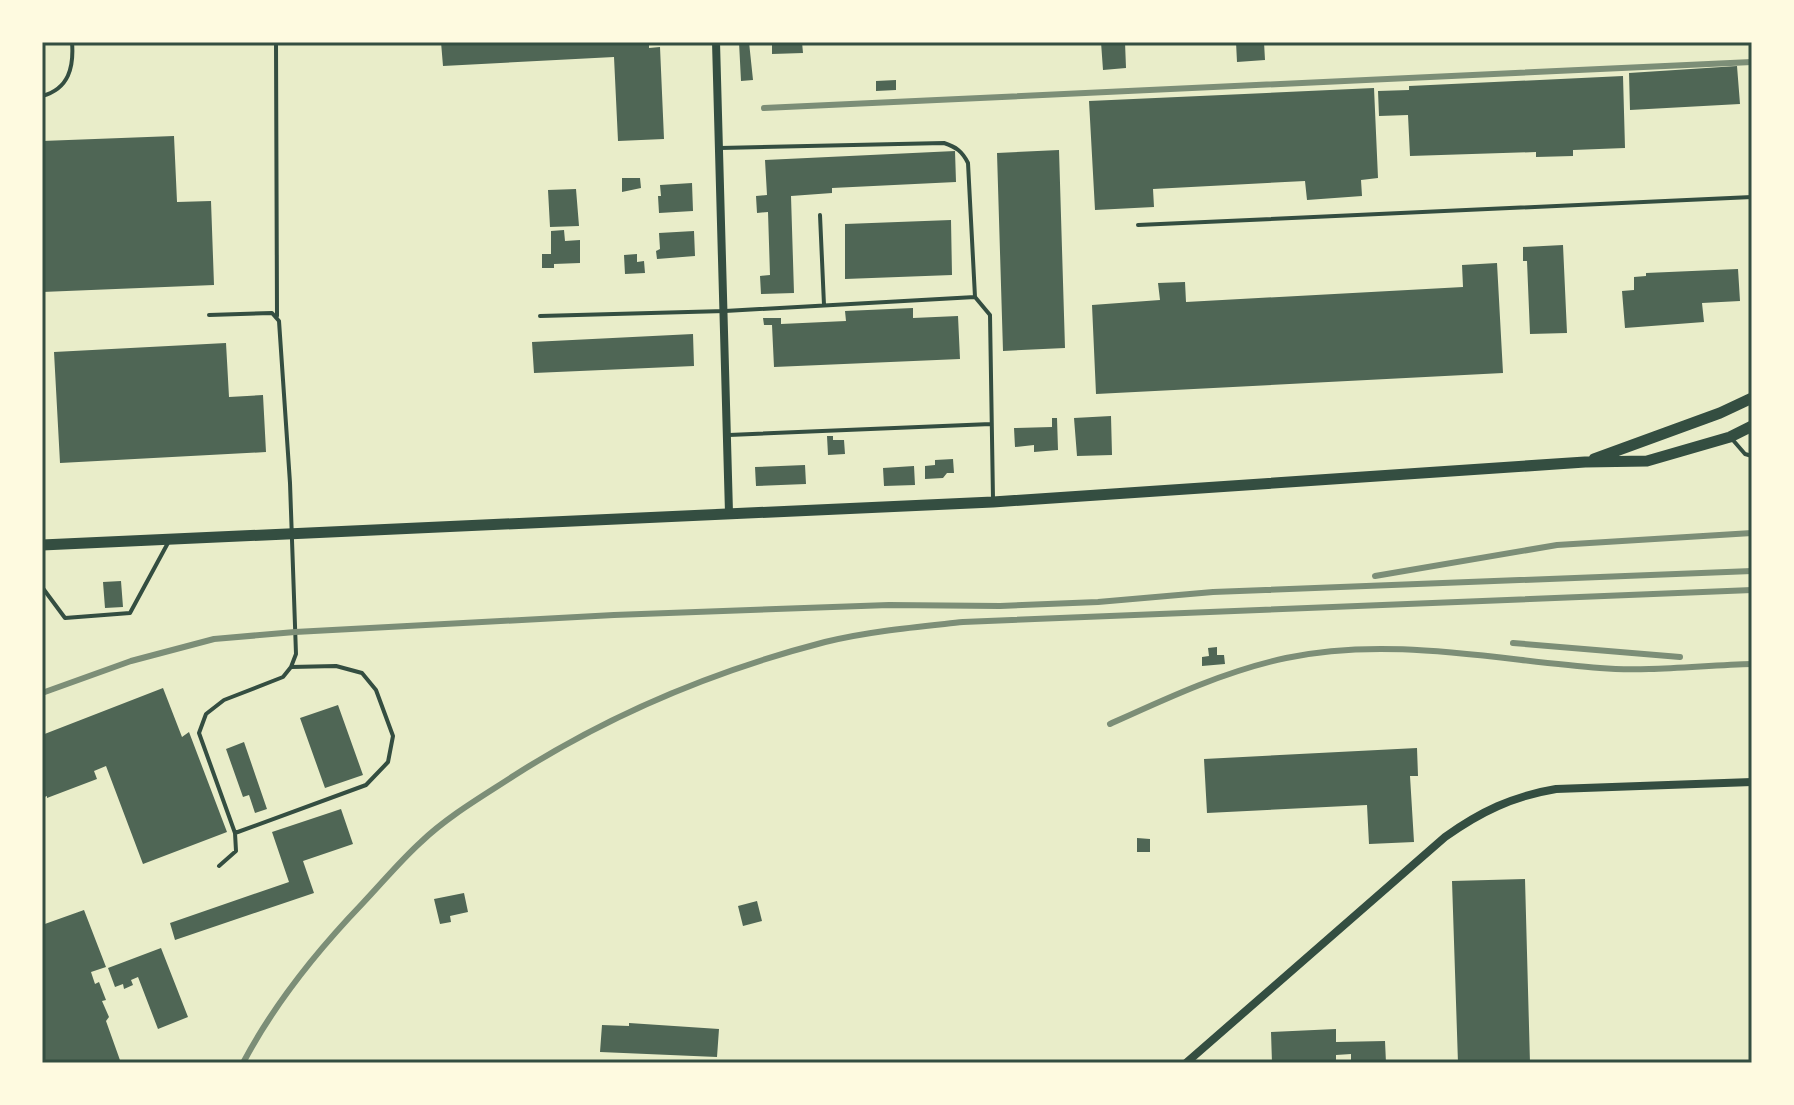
<svg xmlns="http://www.w3.org/2000/svg" width="1794" height="1105" font-family="'Alegreya Sans',sans-serif">
<style>
.building{fill:#4f6655}
.lines{fill:none;stroke-linecap:round;stroke-linejoin:round}
.service{stroke:#344e41;stroke-width:4}
.minor{stroke:#344e41;stroke-width:8}
.tertiary{stroke:#344e41;stroke-width:11}
.rail{stroke:#7c8e77;stroke-width:6}
.neatline{fill:none;stroke:#344e41;stroke-width:3}
</style>
<rect width="100%" height="100%" fill="#e9edc9"/>
<path class="building" d="M441 42H649V48L660 47 664 139 618 141 614 57 443 66Z
M739 42H749L753 80 741 81Z
M772 42H802L803 53 772 54Z
M1101 42H1125L1126 68 1103 70Z
M1236 42H1264L1265 60 1237 62Z
M1737 66 1740 104 1630 110 1629 73Z
M1623 76 1625 148 1573 150V156L1536 157V152L1410 156 1408 115 1379 116 1378 91 1409 90V86Z
M896 80V90L876 91V81Z
M1374 88 1378 178 1361 180 1362 196 1307 200 1305 181 1153 189 1154 207 1095 210 1089 101Z
M174 136 177 202 211 201 214 285 42 292V141Z
M1059 150 1065 348 1003 351 997 153Z
M955 151 956 182 832 188V193L791 196 794 293 761 294 760 276 770 275 768 212 757 213 756 196 767 195 765 160Z
M622 178H640L641 188 622 192Z
M692 183 693 211 659 213 658 196H661L660 185Z
M576 189 579 226 550 227 548 190Z
M951 220 952 275 845 279V224Z
M564 230 565 241 580 240V263L554 264V268H542V254H551V231Z
M694 231 695 256 657 259 656 251 660 249 659 233Z
M1563 245 1567 333 1530 334 1527 261H1523V247Z
M637 254V262L644 261 645 273 625 274 624 255Z
M1497 263 1503 373 1096 394 1092 305 1160 300 1158 283 1185 282 1186 302 1463 287 1462 265Z
M1738 269 1740 301 1702 303 1704 322 1625 328 1622 291 1634 290V277L1646 276V273Z
M913 308V318L958 316 960 359 774 367 772 325H764L763 318H781V324L846 321 845 311Z
M693 334 694 366 534 373 532 342Z
M226 343 229 397 263 395 266 452 60 463 54 352Z
M1111 416 1112 455 1077 456 1074 418Z
M1052 418H1057L1058 450 1034 452V445L1015 447 1014 428 1052 427Z
M827 436H833V440H844L845 454 828 455Z
M953 459 954 473H947L943 478 925 479V466L935 465V460Z
M805 465 806 484 756 486 755 467Z
M914 466 915 485 884 486 883 468Z
M121 581 123 607 105 608 103 582Z
M1217 647V655H1224L1225 664 1202 666V657L1209 656 1208 648Z
M163 688 182 737 189 732 227 832 143 864 106 766 94 771 97 779 47 798V796L42 798V735Z
M338 705 363 775 325 788 300 718Z
M244 742 267 809 255 813 249 795 243 797 226 749Z
M1417 748 1418 776H1410L1414 842 1369 844 1367 805 1207 813 1204 759Z
M341 809 353 844 303 861 314 893 175 940 170 923 289 882 272 832Z
M1137 838 1150 839V852H1137Z
M1525 879 1530 1063H1458L1452 881Z
M464 893 468 912 450 916 451 922 440 924 434 899Z
M757 901 762 921 743 926 738 906Z
M84 910 106 967 91 972 95 984 99 982 106 1000 102 1001 109 1017 106 1021 121 1063H42V925Z
M161 948 188 1017 158 1029 138 977 131 980 133 985 124 989 123 984 115 987 108 968Z
M629 1023 719 1029 717 1057 600 1052 602 1025 629 1026Z
M1336 1029V1042L1385 1041 1386 1063H1351V1054L1336 1055V1063H1272L1271 1032Z"/>
<g class="lines">
<path class="service" d="M276 42 277 316
M42 96C69 89 74 67 72 42
M720 148 944 143C956 147 962 151 968 163L975 297 990 315 993 499
M820 215 824 305
M1138 225 1752 197
M209 315 272 313 279 321 290 483 296 654 291 667 283 677 224 700 206 714 199 733 235 833 236 851 219 866
M540 316 725 311 975 297
M729 435 991 424
M1732 439 1745 454 1752 456
M42 587 65 618 130 613 169 541
M235 833 366 785 388 762 393 736 376 690 362 673 336 666 291 667"/>
<path class="minor" d="M716 42 729 513
M1186 1063 1445 837C1480 812 1513 796 1556 789L1752 782"/>
<path class="tertiary" d="M1594 459 1720 413 1752 398
M42 545 993 502 1585 462 1647 461 1730 437 1752 426"/>
<path class="rail" d="M764 108 1752 62
M1375 576 1557 545 1752 533
M1513 643 1680 657
M42 693 131 661 214 639 295 632 614 615 889 605 1000 606 1098 602 1213 592 1752 571
M1110 724C1167 698 1225 671 1286 658 1390 636 1496 660 1600 668 1648 672 1704 665 1752 664
M243 1063C274 1004 316 952 362 904 382 883 400 861 421 842 448 816 483 796 515 775 612 713 713 671 825 642 870 631 917 627 963 622L1752 590"/>
</g>
<rect width="1794" height="1105" fill="none" stroke="#fefae0" stroke-width="88"/>
<rect x="44" y="44" width="1706" height="1017" class="neatline"/>
</svg>
